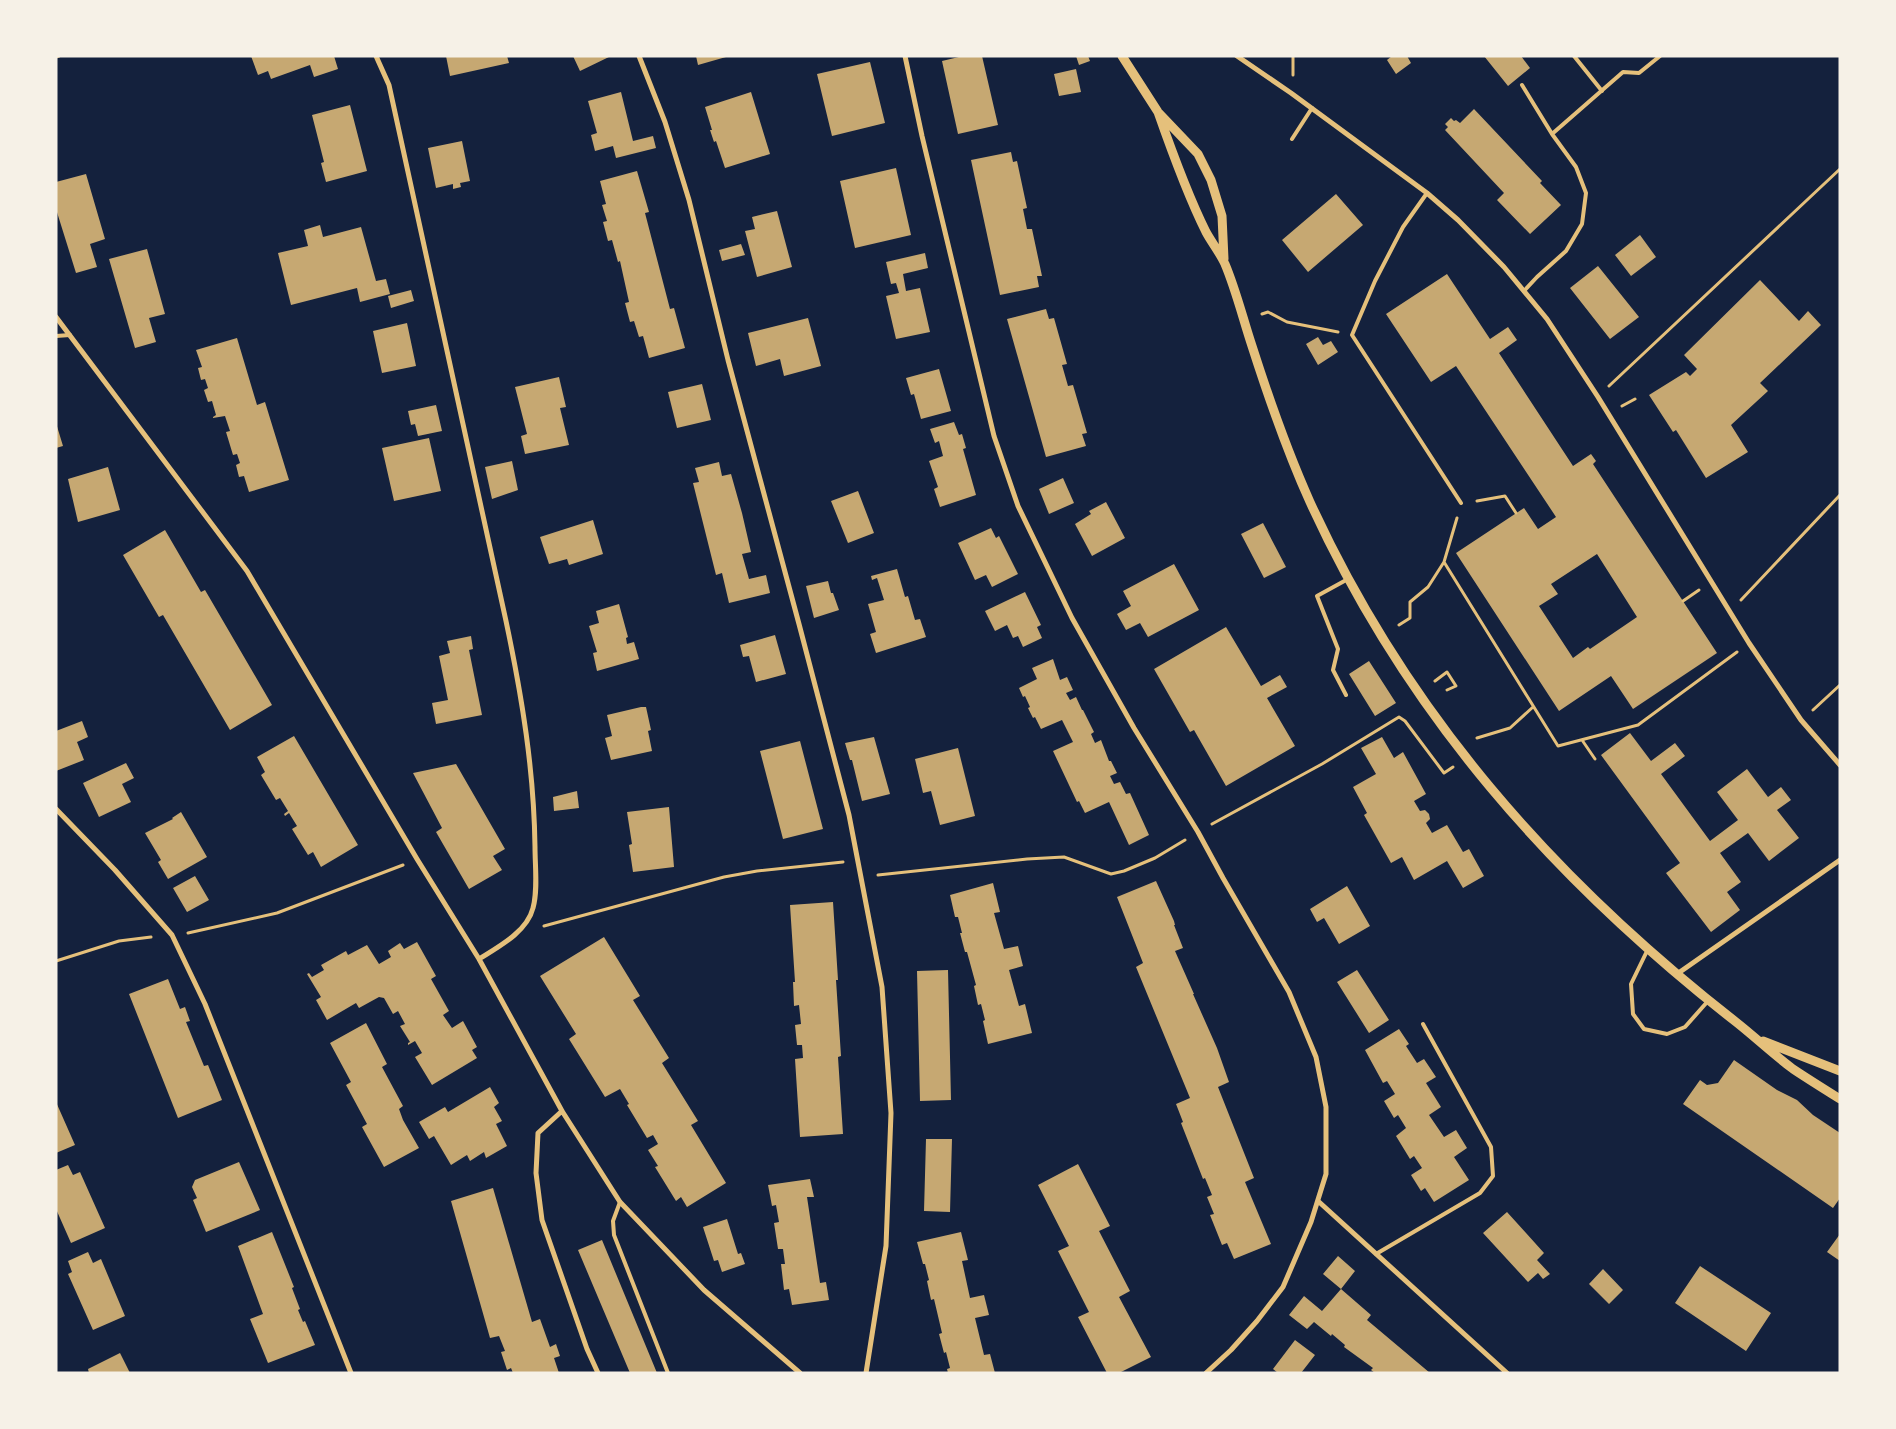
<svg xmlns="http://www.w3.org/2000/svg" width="1896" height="1429" font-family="Commissioner,sans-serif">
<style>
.building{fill:#c6a872;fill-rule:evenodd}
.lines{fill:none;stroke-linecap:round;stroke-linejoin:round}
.path{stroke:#e5c07b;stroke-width:3}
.service{stroke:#e5c07b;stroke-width:4}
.minor{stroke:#e5c07b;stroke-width:5}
.tertiary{stroke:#e5c07b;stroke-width:9}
</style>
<rect width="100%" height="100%" fill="#14213d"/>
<path class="building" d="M251 56H334L338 69 314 77 310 65 271 79 268 71 258 75Z
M446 56H507L509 63 450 76Z
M573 56H611L580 71Z
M696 56H726V57L698 65Z
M963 56H982L998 125 958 134 942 61Z
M1076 56H1088L1090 61 1079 65Z
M1392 56H1407L1411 63 1396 74 1387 60Z
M1484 56H1521L1530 68 1508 86Z
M870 62 885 123 832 136 817 74Z
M1076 69 1081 92 1059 96 1054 74Z
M621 92 633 141 653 136 656 148 616 158 613 146 595 151 591 135 597 133 588 101Z
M751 92 770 154 725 168 716 141 714 142 710 130H712L705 107Z
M350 105 367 171 326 182 321 163 324 162 312 115Z
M1474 109 1542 181 1540 183 1561 205 1530 234 1497 200 1504 193 1445 130 1448 127 1445 124 1451 118 1454 121 1456 120 1460 123Z
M462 141 470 181 460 183 461 187 453 189V184L436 188 428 148Z
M1011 152 1013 162 1017 161 1027 208 1023 209 1027 229H1032L1042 276H1037L1039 287 1000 295 971 160Z
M896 168 911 235 855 248 840 181Z
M637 171 649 212 645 213 670 309 674 308 685 348 649 358 643 336 639 337 634 321 630 322 625 303 629 302 620 261 618 262 612 240 608 241 603 222 607 221 602 205 606 204 600 181Z
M86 174 105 239 90 244 97 267 76 273 56 209V182Z
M1336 194 1363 225 1308 272 1282 240Z
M777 211 792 267 757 277 745 231 755 229 752 217Z
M320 225 323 237 361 227 376 281 386 279 390 294 360 302 357 288 291 305 278 253 308 246 304 230Z
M1640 235 1656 257 1631 276 1615 255Z
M741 244 745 255 722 261 719 250Z
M147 249 165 314 149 318 156 342 135 348 109 259Z
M925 253 928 268 903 274 906 291 920 288 930 332 896 339 886 296 899 293 896 283 891 284 886 262Z
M1598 266 1639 317 1610 339 1570 288Z
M1447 274 1490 339 1508 327 1517 340 1499 353 1573 466 1591 454 1596 461 1593 464 1717 653 1633 709 1611 676 1559 711 1456 553 1524 508 1538 529 1556 517 1456 366 1431 382 1386 314ZM1597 554 1637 617 1590 649 1588 647 1573 658 1539 606 1558 594 1551 584Z
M1760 280 1799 321 1808 311 1821 325 1760 383 1768 391 1731 425 1748 452 1706 478 1676 430 1673 432 1649 395 1686 372 1690 376 1697 369 1684 355Z
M411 290 414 301 391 308 388 296Z
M1046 309 1049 319 1054 318 1067 364 1062 365 1068 386 1073 385 1087 433 1082 434 1086 446 1046 457 1007 319Z
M808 318 821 366 784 376 780 359 756 366 748 333Z
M407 323 416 366 382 373 373 331Z
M1318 337 1323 345 1331 341 1338 352 1318 365 1306 344Z
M237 338 257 405 265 402 289 480 249 492 244 476 239 477 236 465 240 463 237 454 233 455 226 432 230 431 225 416 213 418V417L216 415 212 401 208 402 204 390 208 388 205 379 201 380 198 368 202 367 196 350Z
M939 369 951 411 921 419 914 394 911 395 906 378Z
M559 377 566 407 560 408 569 445 525 454 521 436 527 434 515 387Z
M702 384 711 420 677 428 668 392Z
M436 405 442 431 418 436 415 424 411 425 408 411Z
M954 422 959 435 962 434 966 448 963 449 976 495 940 507 934 489 938 487 929 461 943 456 939 441 935 443 930 429Z
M56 423 63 446 56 448Z
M429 438 441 491 394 501 382 448Z
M512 461 518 490 492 499 485 467Z
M719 462 722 476 731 474 742 513 751 552 742 554 749 579 766 575 770 593 729 603 722 573 716 575 693 483 699 482 695 468Z
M108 467 120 510 78 522 68 479Z
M1063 478 1074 503 1049 514 1039 489Z
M858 491 874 533 848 543 831 501Z
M1106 502 1125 538 1092 556 1075 524 1091 514 1089 511Z
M593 520 603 554 569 565 567 559 549 564 540 537Z
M1263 523 1286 567 1264 578 1241 534Z
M991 528 996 538 999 536 1018 574 992 587 986 575 975 580 958 543Z
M165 530 201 592 205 590 272 705 230 730 163 615 159 617 123 555Z
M1174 564 1199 610 1148 637 1140 623 1126 630 1117 614 1131 606 1123 591Z
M897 569 905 597 908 596 915 620 920 619 926 637 876 653 870 634 876 632 868 604 884 600 877 578 872 580 871 576Z
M828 581 831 593H833L839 610 814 618 806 586Z
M1025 592 1041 625 1037 627 1042 638 1023 647 1018 636 1013 638 1007 625 995 631 985 611Z
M619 604 628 637 626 638 627 644 634 642 639 659 597 671 593 653 597 652 589 626 599 623 596 611Z
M1226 627 1261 686 1280 675 1287 687 1267 698 1295 746 1226 786 1194 730 1190 732 1154 669Z
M775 635 786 674 756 682 749 656 743 657 740 645Z
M471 636 473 649 469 650 482 715 436 724 432 703 448 700 439 656 450 653 447 641Z
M1053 659 1060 680 1067 677 1073 690 1066 693 1070 700 1076 697 1082 710H1083L1094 732 1091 734 1095 743 1101 740 1109 761H1111L1117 773 1110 776 1114 784 1120 782 1126 794 1130 793 1149 835 1129 845 1109 802 1085 813 1079 801 1077 802 1053 751 1073 742 1062 720 1041 729 1035 717 1033 718 1028 708 1030 707 1025 696 1023 697 1019 688 1037 679 1032 668Z
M1369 661 1396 703 1375 716 1349 674Z
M641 707H646L651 730 648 731 652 751 611 760 605 738 612 736 607 715Z
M82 721 88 737 77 742 84 760 56 771V731Z
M1630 733 1651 761 1675 743 1685 756 1661 774 1710 841 1738 820 1717 792 1747 769 1768 797 1781 787 1791 800 1777 810 1799 838 1769 861 1748 833 1720 853 1741 882 1727 892 1740 910 1711 932 1666 873 1680 863 1601 755Z
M294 736 358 845 321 867 313 852 308 855 292 829 297 826 289 813 285 816 284 814 288 811 280 798 276 800 261 775 265 772 257 757Z
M874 737 890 794 862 801 852 760H850L845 743Z
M1382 737 1394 758 1403 752 1426 794 1414 801 1420 811 1425 810 1429 814 1430 819 1426 823 1432 833 1447 825 1463 852 1469 849 1484 876 1463 888 1447 861 1414 880 1402 857 1391 863 1364 815 1367 813 1353 787 1376 774 1361 748Z
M800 741 823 829 783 839 760 751Z
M958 748 975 816 940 825 931 791 923 793 915 759Z
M126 763 134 778 122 784 131 802 99 817 83 783Z
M456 764 505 849 493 856 502 870 469 889 436 832 442 828 413 773Z
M577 791 579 808 554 811 553 797Z
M669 807 674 867 633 872 629 845 632 844 627 812Z
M181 812 207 857 168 879 158 862 161 860 145 833 173 819 172 818Z
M195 876 209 900 187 912 173 888Z
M1156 881 1174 921 1175 925H1174L1183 948 1175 951 1194 994H1193L1217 1048 1229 1082 1218 1087 1254 1178 1245 1182 1271 1244 1234 1259 1227 1243 1222 1245 1210 1215 1214 1214 1207 1197 1212 1195 1205 1178 1203 1179 1181 1123 1183 1122 1176 1104 1190 1098 1136 967 1143 963 1117 897Z
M993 883 1000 912 994 913 1004 949 1018 946 1023 966 1009 970 1019 1006 1025 1004 1032 1033 988 1044 983 1021 985 1020 981 1004 978 1005 974 986 976 985 967 952H965L960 933H962L958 917H955L950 895Z
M1347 886 1370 926 1339 944 1324 918 1317 922 1310 909Z
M833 902 838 980H836L841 1056 838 1057 843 1134 800 1137 795 1059 803 1058 802 1045H797L795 1025 801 1024 799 1005 794 1006 793 982H795L790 905Z
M604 937 640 996 633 1000 669 1058 662 1063 698 1121 691 1125 726 1183 687 1207 681 1197 676 1201 655 1167 658 1166 648 1150 658 1144 653 1135 647 1138 627 1105 629 1104 620 1089 605 1097 569 1039 576 1034 540 976Z
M417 942 436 976 431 979 449 1011 443 1015 452 1028 463 1021 477 1047 472 1050 477 1058 432 1085 415 1057 422 1053 415 1041 408 1045V1043L410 1042 400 1026 405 1024 398 1011 393 1014 384 998 379 997 359 1008 356 1003 327 1020 316 1000 321 997 307 974 309 973 312 977 324 970 321 965 346 951 348 955 367 945 379 964 391 957 388 951 400 943 404 949Z
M948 970 951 1100 920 1101 917 971Z
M1357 970 1389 1020 1369 1033 1337 982Z
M168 979 180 1009 185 1007 190 1021 186 1022 204 1066 208 1065 222 1100 178 1118 129 994Z
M366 1023 387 1064 382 1067 403 1106 399 1109 403 1120 419 1148 384 1167 362 1127 367 1124 346 1085 351 1082 330 1043Z
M1399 1029 1409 1044 1406 1046 1417 1063 1424 1059 1436 1077 1426 1083 1441 1107 1429 1115 1444 1137 1456 1130 1467 1148 1454 1157 1469 1180 1434 1202 1425 1188 1421 1191 1411 1175 1422 1168 1414 1156 1410 1159 1396 1136 1406 1128 1398 1115 1394 1118 1384 1101 1395 1094 1387 1081 1383 1083 1365 1050Z
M1734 1060 1777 1090 1797 1100 1813 1115 1840 1133V1198L1833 1208 1683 1104 1700 1080 1707 1085 1718 1083Z
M490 1087 499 1103 494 1107 502 1121 496 1124 507 1146 486 1158 484 1152 470 1161 467 1155 451 1165 434 1136 429 1139 419 1122 445 1107 448 1112Z
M56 1102 75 1145 56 1153Z
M926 1139H952L950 1212 924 1211Z
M239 1162 260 1210 206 1232 193 1200 197 1198 192 1187 195 1180Z
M1078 1164 1110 1226 1099 1231 1130 1291 1119 1297 1151 1357 1119 1373H1107L1078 1317 1089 1312 1058 1251 1069 1246 1038 1185Z
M68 1165 73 1175 80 1172 105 1228 71 1243 56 1209V1170Z
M810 1179 814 1197H807L820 1283 826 1282 829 1300 792 1305 789 1289 784 1290 781 1264H785L783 1249H778L774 1223 779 1222 776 1205 772 1206 768 1185Z
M493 1188 532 1322 540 1319 550 1347 556 1344 560 1356 554 1358 559 1373H513L511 1368 507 1370 501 1352 505 1351 499 1336 490 1338 451 1201Z
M1507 1212 1544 1253 1537 1260 1550 1274 1543 1279 1538 1273 1528 1282 1483 1233Z
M727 1219 738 1254 741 1253 745 1264 722 1272 718 1260 714 1261 703 1227Z
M272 1232 294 1287 292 1288 300 1309 298 1310 303 1322 305 1321 315 1345 268 1363 250 1319 263 1314 238 1246Z
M961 1232 968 1260 962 1261 970 1298 984 1295 989 1315 975 1318 984 1355 990 1354 995 1373H948L947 1369 950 1368 946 1352 944 1353 939 1334 942 1333 934 1299 931 1300 927 1281 929 1280 925 1264H923L917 1242Z
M1840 1234V1261L1827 1252Z
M602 1240 657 1373H630L578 1250Z
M88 1252 93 1263 101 1259 125 1316 93 1330 68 1274 72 1272 68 1261Z
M1338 1256 1355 1271 1341 1289 1323 1274Z
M1700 1266 1771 1313 1746 1351 1675 1303Z
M1603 1269 1623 1290 1609 1304 1589 1284Z
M1341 1289 1371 1315 1367 1320 1430 1373H1375L1371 1370 1373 1368 1344 1347 1345 1345 1332 1334 1331 1336 1314 1322 1307 1329 1289 1315 1304 1296 1322 1311Z
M1295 1340 1315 1355 1301 1373H1278L1273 1369Z
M120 1353 130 1373H89L88 1369Z"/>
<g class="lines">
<path class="path" d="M56 57 59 56
M1293 75V56
M1262 314 1268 312 1287 322 1338 332
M1609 386 1840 169
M1622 406 1635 399
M1477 501 1505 496 1516 513
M1444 562 1558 746 1638 725 1737 652
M1741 600 1840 495
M1683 601 1699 590
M1399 625 1410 618V602L1428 587 1444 562 1457 518
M1435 681 1447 672 1456 686 1447 690
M1813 710 1840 685
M1477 738 1510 728 1533 707
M1582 740 1595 759
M1212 824 1322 764 1399 717 1405 721 1444 773 1453 767
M878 875 1027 859 1064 857 1111 874 1124 871 1155 858 1185 840
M544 926 724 877 757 871 843 862
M188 933 277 913 403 865
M56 961 119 941 151 937"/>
<path class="service" d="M1574 56 1602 91
M1522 85 1552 134 1576 167 1586 193 1582 224 1566 251 1537 277 1524 291
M1552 134 1623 72 1639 73 1660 56
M1292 139 1312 108
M1427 193 1403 227 1375 281 1352 335 1461 503
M56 336 70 335
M1346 695 1333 670 1338 649 1317 596 1348 579
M1648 949 1631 984 1633 1014 1644 1029 1667 1034 1685 1027 1708 1001
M620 1202 613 1221 614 1235 668 1373
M1376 1254 1480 1193 1493 1176 1491 1147 1423 1024"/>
<path class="minor" d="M376 56 389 85 506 621C522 697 534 770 535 847 535 867 538 890 533 908 527 932 498 947 479 959
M639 56 665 122 689 200 728 360 799 624 849 815 882 987 891 1113 886 1246 866 1373
M905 56 922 136 994 436 1018 506 1072 618 1134 728 1198 832 1223 878 1289 992 1316 1057 1326 1107V1174L1311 1222 1283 1287 1257 1321 1231 1350 1206 1373
M1237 56 1291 93 1427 193 1458 220 1504 267 1547 319 1598 397 1749 643 1801 720 1840 765
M56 317 247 571 417 859 479 959 562 1111 620 1202 704 1290 800 1373
M56 809 115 870 172 935 205 1004 351 1373
M1677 974 1840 860
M562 1111 538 1133 536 1173 542 1220 587 1349 598 1373
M1318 1201 1507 1373"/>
<path class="tertiary" d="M1122 56 1158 112 1198 154 1211 180 1222 216 1224 259
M1158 112C1172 152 1187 194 1206 232 1212 243 1220 253 1225 264 1236 290 1243 319 1252 346 1269 399 1287 451 1310 502 1407 714 1553 879 1736 1022 1755 1037 1773 1054 1793 1069 1808 1079 1824 1089 1840 1099
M1763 1041 1840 1071"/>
</g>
<rect width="1896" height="1429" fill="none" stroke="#f6f1e7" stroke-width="115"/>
</svg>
